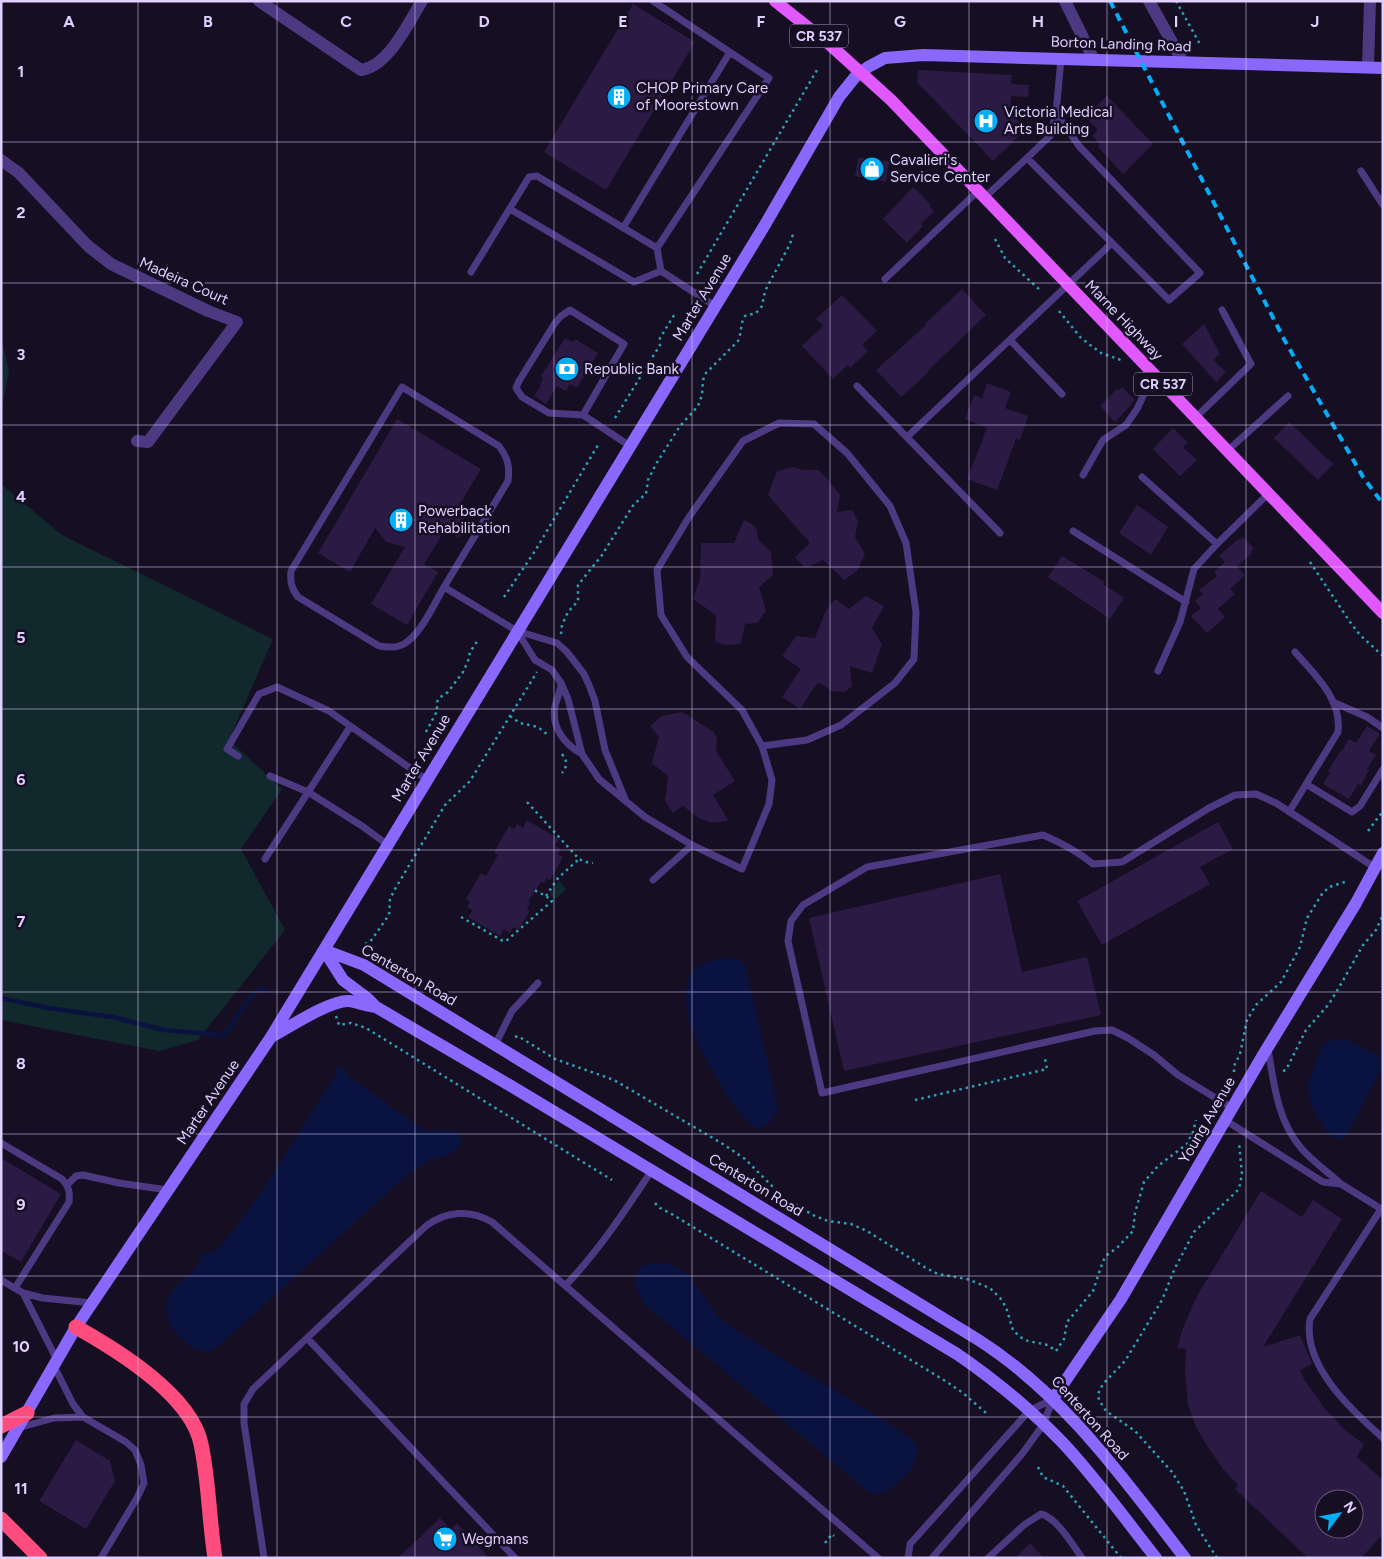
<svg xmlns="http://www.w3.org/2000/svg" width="1384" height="1559" font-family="Figtree,sans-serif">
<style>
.green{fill:#11282d}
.water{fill:#0a1340}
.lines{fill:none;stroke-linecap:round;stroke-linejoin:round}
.stream{stroke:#0a1340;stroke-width:4.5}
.building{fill:#2b1a43;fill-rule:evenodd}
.path{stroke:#2fa0b3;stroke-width:2.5;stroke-dasharray:2.5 4;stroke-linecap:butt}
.lane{stroke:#4b3981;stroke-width:7}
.street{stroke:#4b3981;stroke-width:12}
.secondary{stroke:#8a68fe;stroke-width:12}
.primary{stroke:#e158fe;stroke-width:12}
.highway{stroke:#fd4c7d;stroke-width:15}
.rail{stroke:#02aef8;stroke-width:4;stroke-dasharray:8 6;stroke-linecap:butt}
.grid{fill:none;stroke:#dfd0ff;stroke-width:1;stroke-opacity:0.55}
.labels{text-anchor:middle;stroke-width:5;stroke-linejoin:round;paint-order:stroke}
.shield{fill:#160e23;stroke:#a396bd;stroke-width:1}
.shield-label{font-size:14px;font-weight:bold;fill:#dfd0ff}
.street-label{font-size:15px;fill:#dfd0ff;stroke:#160e23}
.poi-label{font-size:15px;fill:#dfd0ff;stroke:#160e23;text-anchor:start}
.grid-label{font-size:16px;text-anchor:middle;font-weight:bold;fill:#dfd0ff;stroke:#160e23;stroke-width:5;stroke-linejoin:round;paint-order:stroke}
</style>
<rect width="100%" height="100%" fill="#160e23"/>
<path class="green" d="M1 336 9 371 1 413Z
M1 484 62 535 273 639 229 740 282 789 241 849 285 930 198 1040 159 1051 1 1020Z
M559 880 566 889 556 899 551 896V893Z"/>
<path class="water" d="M731 958 739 959 745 965 778 1107C775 1119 769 1124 758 1129 755 1127 751 1125 748 1122 733 1109 695 1044 690 1024 686 1010 683 984 692 972 702 960 717 959 731 958Z
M1332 1040H1347L1379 1056 1382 1067 1348 1134 1341 1140 1333 1138 1325 1129 1318 1118 1311 1104 1307 1086 1322 1046Z
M341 1065 347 1075 424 1130H456L462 1142V1146L448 1155 428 1161 404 1178 214 1350C203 1353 196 1350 186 1343 167 1327 158 1309 175 1287 184 1276 200 1271 201 1255L203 1253 209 1254C227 1243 239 1222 252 1205 281 1163 306 1120 334 1078L336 1073 335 1069Z
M654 1263C697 1262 698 1300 725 1322 770 1353 818 1380 865 1409 875 1415 910 1436 915 1443 923 1455 910 1473 901 1480 892 1488 885 1495 871 1494L675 1330 645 1305 635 1285 637 1272 640 1267Z"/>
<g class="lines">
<path class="stream" d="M1 998 48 1008 113 1017 164 1030 222 1035H224C235 1023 249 993 262 988L265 990"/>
</g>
<path class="building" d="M633 4 695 42 606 190 544 152Z
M918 70 1012 75 1011 84 1029 85 1028 97 1011 96 1010 112 1026 129 993 161 917 82Z
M1107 96 1153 144 1123 174 1098 147 1100 144 1092 136 1098 130 1085 117Z
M858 158 889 161 886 182 855 176Z
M913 187 931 205 929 206 934 211 921 224 923 226 907 243 883 219Z
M962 289 986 315 936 363 927 372 928 373 901 397 876 370 926 325 925 324Z
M842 295 877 331 862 345 868 351 850 368 848 365 833 379 802 346 823 326 816 319Z
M1204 324 1220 354 1213 360 1226 372 1216 382 1182 344Z
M565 338 573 342 575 339 598 353 577 388 570 384 566 391 557 386 546 404 534 396 541 385H540L543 378 541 376Z
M987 383 1011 392 1005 408 1028 416 1020 440 1016 439 997 490 967 479 987 428 965 419 974 395 982 398Z
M1122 387 1135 400 1131 403 1132 404 1115 422 1100 406 1117 389 1119 390Z
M397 419 481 469 454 514 468 522 459 538 445 530 424 564 438 572 407 625 371 604 405 547 386 542 375 528 350 572 318 553Z
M1289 422 1333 464 1318 480 1274 438Z
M1173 428 1188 443 1183 447 1197 460 1180 476 1153 449Z
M794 467 802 470H818L823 474 840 495 837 512 852 510 858 521 855 537 865 554 857 571 844 580 823 560 805 568 795 557 810 543 768 495 777 471Z
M1137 505 1168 527 1151 555 1119 533Z
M744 520 752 524 757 530 758 540 771 552 773 575 759 587 766 611 757 623 745 624 741 644 726 645 715 642 716 615 693 599 700 579 701 543H734Z
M1243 537 1254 548 1251 552 1252 553 1237 567 1245 575 1230 589 1235 594 1218 609 1225 617 1207 633 1191 616 1201 608 1195 601 1203 594 1199 590 1217 576 1214 572 1225 562 1219 556 1238 539 1239 540Z
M1062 556 1105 582 1103 584 1124 598 1110 619 1048 577Z
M866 596 884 606 872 628 882 644 872 673 850 666 852 686 845 692 832 691 818 682 800 709 782 697 801 669 782 656 796 636 815 638 826 610 835 599 849 609Z
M682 712 714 732 717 739 716 751 735 781 713 795 729 821 711 823 699 818 683 806 673 813 665 801 668 776 652 763 659 737 650 726 662 716Z
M1367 726 1380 734 1369 751 1376 755 1367 769 1369 770 1361 785 1358 784 1349 799 1323 784 1330 772 1328 771 1341 750 1342 751 1349 739 1356 743Z
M527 820 559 839 555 846 561 849 558 854 563 857 550 880 547 878 544 883 541 882 528 902 530 903 527 909 530 911 518 930 513 927 510 933 504 929 500 936 468 917 473 910 467 907 470 902 466 899 481 873 486 876 498 855 494 852 509 826 514 829 517 824 523 828Z
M1218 822 1233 849 1200 867 1210 884 1102 945 1077 901Z
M1000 874 1022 972 1087 957 1101 1015 844 1071 809 918Z
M1 1158 61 1194 21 1262 1 1251Z
M1261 1191 1302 1217 1313 1200 1342 1219 1263 1347 1300 1335 1312 1364 1300 1370 1305 1381 1326 1410 1347 1432 1364 1444 1357 1457 1383 1480V1534L1361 1558H1308L1235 1489 1238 1485 1223 1469 1206 1444 1196 1427 1188 1405 1185 1372 1186 1349 1177 1348 1183 1328 1197 1296ZM1324 1499H1354V1529H1324Z
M76 1440 110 1461 115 1481 86 1529 39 1501Z
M440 1518 450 1529 457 1523 489 1558H398Z
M1030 1543 1044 1558H1015Z"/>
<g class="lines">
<path class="path" d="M1176 1 1201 46
M995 239 1005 258 1041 291
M697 274 817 70
M1059 311 1081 338 1101 353 1121 360
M615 418 660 345V338L676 312
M1310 562 1350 622 1360 635 1383 656
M504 597 535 551 598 445
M561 634 562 625 568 612 578 601V585L602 555 634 504 646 494 648 480 656 464 680 426 698 406 702 395 703 380 706 373 738 341C742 333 740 323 745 316L756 313 762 306 765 291 790 244 794 231
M510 716 520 723 538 727 548 735
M426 732 437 711V702L439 698 448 692 463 672 468 661 470 652 478 640
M562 754C567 761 568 765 562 773
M527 802 579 859 586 862 593 863
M1368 831 1383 811
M546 896 558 878 579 859
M461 917 503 941H506L552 901 546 896 534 890
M365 944 370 942 389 915 390 899 395 889 445 805 470 781 537 672
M336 1016 339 1025 351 1023 366 1028 612 1180
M515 1037 518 1036 555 1059 614 1080 723 1144 745 1159 785 1199 815 1216 828 1221 851 1224 867 1231 926 1268 938 1274 967 1279 990 1288 1000 1298 1006 1307 1013 1330 1020 1337 1028 1341 1048 1345 1056 1351 1064 1339 1067 1322 1093 1291 1103 1261 1108 1254 1117 1248 1133 1231 1135 1213 1144 1182 1158 1166 1187 1144 1193 1132 1196 1120
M1283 1071 1286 1070 1306 1030 1329 1004 1341 984 1363 945 1376 930 1383 915
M1234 1072V1066L1240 1054 1247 1020 1256 1005 1281 982 1300 947 1307 918 1322 894 1329 887 1345 882
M915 1100 1047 1069 1045 1059
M655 1203 660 1208 670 1213 947 1382 963 1393 986 1413
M1038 1467 1043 1477 1063 1486 1121 1558
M825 1543 832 1534 834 1536
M1217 1558 1196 1525 1184 1491 1172 1472 1135 1431 1106 1411 1099 1400 1098 1394 1103 1384 1125 1361 1162 1300 1175 1268 1194 1232 1239 1189 1242 1174 1239 1143"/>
<path class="lane" d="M653 1 769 78 657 248
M1056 113 1079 146 1200 273 1169 300 1112 243
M1027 158 1050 136 1056 113 1061 59
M1361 171 1383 205
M510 209 634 282 661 271
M623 228 730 52
M471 272 529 177 537 176 657 248 661 271 715 306
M885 279 978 191
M1010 340 1062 394
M857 386 1000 533
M583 415 549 413 522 397 516 388 519 381 555 323 561 316 570 310 624 344 583 415 630 446
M1195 418 1251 364 1222 310
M907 437 1112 243 1027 158 984 198
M1227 451 1288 396
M1083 475 1103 440 1126 425 1137 409 1146 390 1158 379
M1142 477 1217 544
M1073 531 1186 602
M444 587 508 481C510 467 508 458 499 446L402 387 291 571C290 581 291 588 298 597L379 646C385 647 392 648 399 646 418 641 434 604 444 587L517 631 557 643 567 652 584 674 589 685 595 701 605 750 625 799
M517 631 535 660 552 670 561 683 568 699 582 754 599 779 645 817 692 845 653 880
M1158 671 1180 622 1194 569 1217 544 1268 494
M561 683C561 691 557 698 555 706 551 727 564 744 582 754
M1333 702 1367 717 1383 728
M238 756 227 749 259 694 277 687 329 711 427 780
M270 776 308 792 362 826 388 845
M1306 784 1352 812 1360 806 1383 769
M1289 812 1338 732C1342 699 1315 675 1295 652
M692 845 742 869 769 804 772 780 762 746 742 710 687 657 661 615 657 570 689 517 743 441 779 423 814 424 847 453 890 506 906 543 916 612 914 659 895 683 841 725 807 740 762 746
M265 859 350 727
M495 1045 512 1011 538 983
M1268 1049C1274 1083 1277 1120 1301 1148 1312 1161 1328 1172 1341 1184
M1232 1108 1178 1075 1154 1055 1128 1038 1112 1030 1095 1031 822 1093 788 941 791 921 803 905 867 867 1043 835C1062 843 1077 851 1093 864L1122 862 1209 808 1235 795 1256 794 1276 803 1374 867
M1225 1120 1323 1182 1341 1184 1383 1210
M1 1143 62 1179C69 1187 70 1192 69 1202L15 1288
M67 1185 76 1176 83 1175 119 1183 168 1190
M1381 1209 1310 1319C1302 1365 1351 1410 1383 1438
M1 1280 23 1293 43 1298 92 1303
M566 1285C599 1250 625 1211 652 1170
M23 1293 57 1360
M54 1366 73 1404 83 1417 126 1442 135 1450 141 1465 144 1483 137 1498 101 1558
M18 1428 54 1418 83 1417
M264 1558 244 1423V1404L253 1389 307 1338
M515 1558 307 1338 426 1226C446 1211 470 1209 492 1222L878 1558
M908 1558 910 1544 1029 1411 1053 1399
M932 1558 1022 1454 1043 1425 1053 1399
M988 1558 1024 1525 1041 1514C1057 1518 1072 1544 1082 1558"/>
<path class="street" d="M259 1 361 70C389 66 408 23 422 1
M1065 1 1094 60
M1149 1 1183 62
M1368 67 1370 1
M1 160 19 173 88 246 111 264 208 311 237 322 148 442 137 441"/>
<path class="secondary" d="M324 950 364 965 977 1339C1064 1394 1123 1478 1185 1558
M324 950 343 980 367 998 376 1007 511 1086 957 1354C995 1380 1030 1409 1062 1442 1096 1478 1125 1519 1156 1558
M271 1037C288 1028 330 1000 349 1001 357 1002 366 1006 376 1007
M1053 1399 1121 1299 1263 1055 1356 903 1383 853
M1 1457 76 1327 271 1037 766 223 839 97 855 77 868 67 885 58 923 55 1383 68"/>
<path class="primary" d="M775 1 829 44 891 100 1383 613"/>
<path class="highway" d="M76 1327C117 1350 191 1395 201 1444 209 1482 209 1520 215 1558
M1 1426 27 1413
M1 1519 40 1558"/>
<path class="rail" d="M1110 1 1285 341 1363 477 1383 504"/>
</g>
<path class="grid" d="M138 1V1558M277 1V1558M415 1V1558M554 1V1558M692 1V1558M830 1V1558M969 1V1558M1107 1V1558M1246 1V1558M1 142H1383M1 283H1383M1 425H1383M1 567H1383M1 709H1383M1 850H1383M1 992H1383M1 1134H1383M1 1276H1383M1 1417H1383"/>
<defs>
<symbol id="building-disc" viewBox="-11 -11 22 22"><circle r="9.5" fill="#02aef8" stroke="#160e23"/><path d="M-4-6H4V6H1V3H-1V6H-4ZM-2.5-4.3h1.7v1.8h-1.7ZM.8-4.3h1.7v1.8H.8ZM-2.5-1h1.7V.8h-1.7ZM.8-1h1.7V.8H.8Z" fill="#fff"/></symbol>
<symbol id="hospital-disc" viewBox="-11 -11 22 22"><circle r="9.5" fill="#02aef8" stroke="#160e23"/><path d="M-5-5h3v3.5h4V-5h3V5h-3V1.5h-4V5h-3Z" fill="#fff"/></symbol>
<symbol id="shop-disc" viewBox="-11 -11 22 22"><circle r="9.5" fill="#02aef8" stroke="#160e23"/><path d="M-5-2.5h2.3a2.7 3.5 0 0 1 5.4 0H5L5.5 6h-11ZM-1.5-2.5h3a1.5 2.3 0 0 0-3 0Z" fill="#fff"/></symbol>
<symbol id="bank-disc" viewBox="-11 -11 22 22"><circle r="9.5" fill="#02aef8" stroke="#160e23"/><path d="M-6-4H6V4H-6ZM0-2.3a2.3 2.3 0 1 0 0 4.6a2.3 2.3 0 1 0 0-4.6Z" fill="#fff"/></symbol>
<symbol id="supermarket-disc" viewBox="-11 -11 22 22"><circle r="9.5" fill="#02aef8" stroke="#160e23"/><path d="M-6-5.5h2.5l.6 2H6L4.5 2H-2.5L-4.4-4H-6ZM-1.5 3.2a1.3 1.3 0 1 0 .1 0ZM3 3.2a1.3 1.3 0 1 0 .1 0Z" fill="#fff"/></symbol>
</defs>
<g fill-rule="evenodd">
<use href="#building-disc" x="605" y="83" width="28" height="28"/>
<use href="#hospital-disc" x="972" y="107" width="28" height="28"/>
<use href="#shop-disc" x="858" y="155" width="28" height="28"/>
<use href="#bank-disc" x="553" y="355" width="28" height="28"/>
<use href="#building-disc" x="387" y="506" width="28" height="28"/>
<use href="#supermarket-disc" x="431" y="1525" width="28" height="28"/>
</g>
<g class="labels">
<g class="shield">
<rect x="790" y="24.5" width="58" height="23" rx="4"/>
<rect x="1134" y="372.5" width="58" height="23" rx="4"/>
</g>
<g class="shield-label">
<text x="819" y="41">CR 537</text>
<text x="1163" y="389">CR 537</text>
</g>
<g class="street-label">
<text transform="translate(1121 44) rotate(2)" y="5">Borton Landing Road</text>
<text transform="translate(184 281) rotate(24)" y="5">Madeira Court</text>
<text transform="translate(702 297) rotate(-59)" y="5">Marter Avenue</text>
<text transform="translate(1124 320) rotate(46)" y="5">Marne Highway</text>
<text transform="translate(421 758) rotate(-59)" y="5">Marter Avenue</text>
<text transform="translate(409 975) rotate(30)" y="5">Centerton Road</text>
<text transform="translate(208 1102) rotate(-56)" y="5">Marter Avenue</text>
<text transform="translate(1207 1120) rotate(-60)" y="5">Young Avenue</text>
<text transform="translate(756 1185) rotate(31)" y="5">Centerton Road</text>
<text transform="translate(1090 1418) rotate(48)" y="5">Centerton Road</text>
</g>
<g class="poi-label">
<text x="636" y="93">CHOP Primary Care<tspan x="636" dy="17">of Moorestown</tspan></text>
<text x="1004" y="117">Victoria Medical<tspan x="1004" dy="17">Arts Building</tspan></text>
<text x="890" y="165">Cavalieri's<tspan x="890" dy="17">Service Center</tspan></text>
<text x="584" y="374">Republic Bank</text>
<text x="418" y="516">Powerback<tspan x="418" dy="17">Rehabilitation</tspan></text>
<text x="462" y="1544">Wegmans</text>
</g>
</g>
<g class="grid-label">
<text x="69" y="27">A</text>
<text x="208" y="27">B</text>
<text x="346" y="27">C</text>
<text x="484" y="27">D</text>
<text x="623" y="27">E</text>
<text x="761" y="27">F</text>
<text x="900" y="27">G</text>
<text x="1038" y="27">H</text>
<text x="1176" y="27">I</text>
<text x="1315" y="27">J</text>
<text x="21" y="77">1</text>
<text x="21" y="218">2</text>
<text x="21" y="360">3</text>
<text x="21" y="502">4</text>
<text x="21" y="643">5</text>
<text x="21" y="785">6</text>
<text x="21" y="927">7</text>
<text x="21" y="1069">8</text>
<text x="21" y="1210">9</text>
<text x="21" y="1352">10</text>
<text x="21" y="1494">11</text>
</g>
<rect width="1384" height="1559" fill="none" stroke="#dfd0ff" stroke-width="5"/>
<g transform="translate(1339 1514) rotate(58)"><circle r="24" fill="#160e23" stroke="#665c7b"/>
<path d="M0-4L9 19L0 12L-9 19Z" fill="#02aef8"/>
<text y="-8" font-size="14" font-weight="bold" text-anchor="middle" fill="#dfd0ff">N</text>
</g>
</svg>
